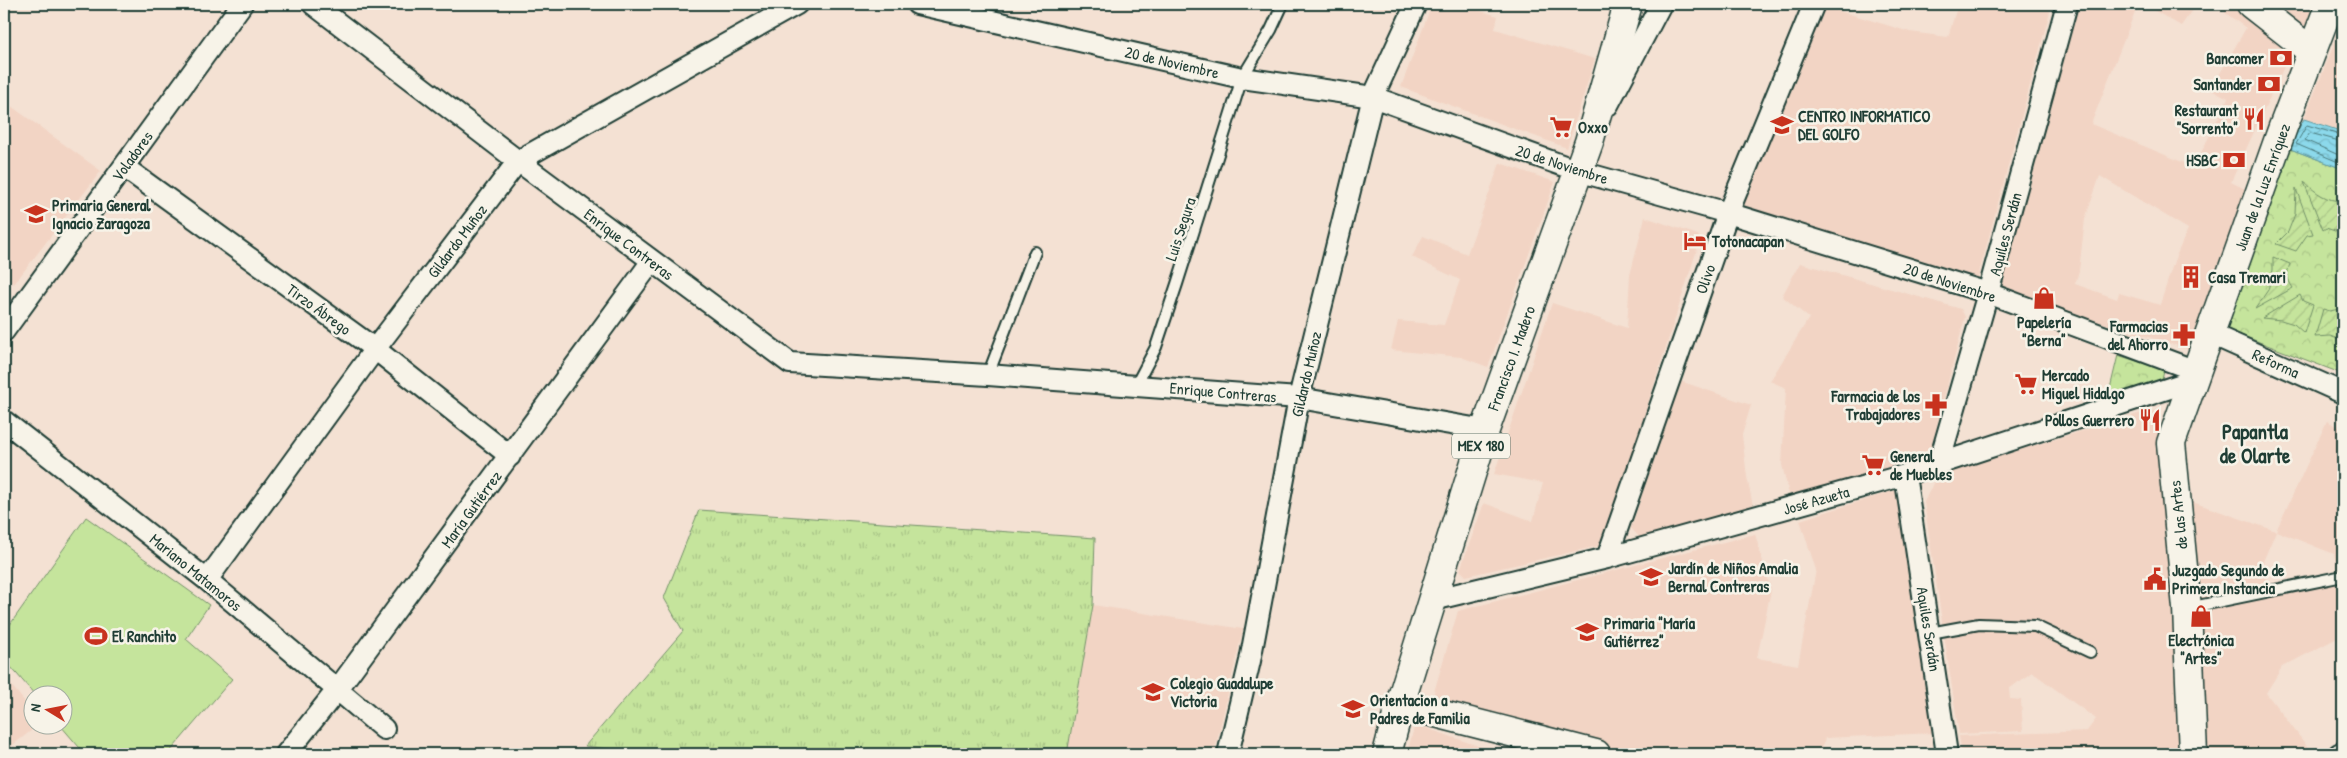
<svg xmlns="http://www.w3.org/2000/svg" width="2347" height="758" font-family="'Patrick Hand',sans-serif">
<style>
.built{fill:#f2d4c4;fill-rule:evenodd}
.grass{fill:url(#grass-tufts);stroke:#729068}
.forest{fill:url(#forest-crowns);stroke:#729068}
.garden{fill:url(#garden-furrows);stroke:#729068}
.pitch{fill:#c5e49c;stroke:#729068}
.water{fill:url(#water-waves);stroke:#609ba2}
.lines{fill:none;stroke-linecap:round;stroke-linejoin:round}
.shore{stroke:#4b7b7d;stroke-width:1}
.lane-casing{stroke:#1f3d34;stroke-width:14}
.street-casing{stroke:#1f3d34;stroke-width:24}
.secondary-casing{stroke:#1f3d34;stroke-width:31}
.primary-casing{stroke:#1f3d34;stroke-width:31}
.lane{stroke:#f7f3e8;stroke-width:10}
.street{stroke:#f7f3e8;stroke-width:20}
.secondary{stroke:#f7f3e8;stroke-width:28}
.primary{stroke:#f7f3e8;stroke-width:28}
.labels{text-anchor:middle;stroke-width:5;stroke-linejoin:round;paint-order:stroke}
.shield{fill:#f7f3e8;stroke:#60746a;stroke-width:1}
.shield-label{font-size:15px;font-weight:bold;fill:#1f3d34}
.poi-label{font-size:16px;font-weight:bold;fill:#1f3d34;stroke:#f7f3e8;text-anchor:start}
.street-label{font-size:16px;fill:#1f3d34;stroke:#f7f3e8}
.district-label{font-size:21px;font-weight:bold;fill:#1f3d34;stroke:#f7f3e8}
</style>
<defs>
<pattern id="grass-tufts" width="24" height="20" patternUnits="userSpaceOnUse" patternTransform="scale(1.25)"><rect width="24" height="20" fill="#c5e49c"/><path d="M3 7l-1-3M5 7V3M7 7l1-3M15 17l-1-3M17 17v-4M19 17l1-3" fill="none" stroke="#a9c487"/></pattern>
<pattern id="forest-crowns" width="20" height="18" patternUnits="userSpaceOnUse" patternTransform="scale(1.25)"><rect width="20" height="18" fill="#c5e49c"/><path d="M2 6a3 3 0 1 1 6 0M12 15a3 3 0 1 1 6 0" fill="none" stroke="#a9c487"/></pattern>
<pattern id="garden-furrows" width="10" height="10" patternUnits="userSpaceOnUse" patternTransform="scale(1.25)"><rect width="10" height="10" fill="#c5e49c"/><path d="M-1 1l2-2M0 10L10 0M9 11l2-2" fill="none" stroke="#a9c487"/></pattern>
<pattern id="water-waves" width="16" height="10" patternUnits="userSpaceOnUse" patternTransform="scale(1.25)"><rect width="16" height="10" fill="#8cd9eb"/><path d="M0 5q4-4 8 0t8 0" fill="none" stroke="#78bbca"/></pattern>
</defs>
<rect width="100%" height="100%" fill="#f4e1d3"/>
<filter id="ink" filterUnits="userSpaceOnUse"><feTurbulence type="fractalNoise" baseFrequency=".02" numOctaves="2"/><feDisplacementMap in="SourceGraphic" scale="10" xChannelSelector="R" yChannelSelector="G"/><feConvolveMatrix kernelMatrix="1 2 1 2 8 2 1 2 1" color-interpolation-filters="sRGB"/></filter>
<g filter="url(#ink)">
<path class="built" d="M1432 4H1458L1498 16 1495 29 1595 59 1567 148 1401 87Z
M1958 4H2052L1977 281 1972 285 1740 206 1823 6 1910 32 1948 37Z
M2076 4H2138L2091 124 2194 167 2228 98 2211 89 2246 28 2213 4H2244L2294 45 2231 182 2245 189 2188 349 1997 291ZM2100 176 2188 229 2174 261 2160 305 2119 293 2117 299 2075 284 2079 271 2085 219Z
M2143 4H2196L2181 26Z
M2269 4H2315L2305 26 2300 27Z
M2343 22V132L2304 119Z
M4 101 101 171 14 284 4 276Z
M1500 163 1555 182 1488 367 1461 357 1391 350 1398 321 1444 325 1460 280 1412 257 1423 236 1467 254Z
M1645 217 1698 235 1700 240 1603 545 1466 576 1460 570 1484 503 1533 521 1543 483 1494 474 1552 303 1627 328 1630 275Z
M1800 263 1961 309 1965 317 1929 456 1790 498 1782 465 1786 388 1770 381 1809 318 1782 296Z
M1680 381 1751 405 1742 435 1747 477 1753 506 1641 539 1631 528Z
M2151 410 2159 415 2182 754H1962L1959 736 2087 731 2096 719 2032 672 2009 689 2010 699 2021 700 2023 731 1959 734 1924 502 1937 475Z
M2327 421 2343 429V571L2338 572 2334 554 2276 531 2262 564 2269 588 2196 605 2184 499 2276 531Z
M1897 490 1934 733 1825 738 1820 754H1622L1431 702 1458 611 1755 534 1771 590 1757 658 1798 665 1816 570 1800 520Z
M2343 581V635L2282 667 2266 693 2313 754H2207L2196 611Z
M1093 605 1243 629 1214 754H1067Z
M4 677 32 710V726H37L4 752Z
M1415 724 1452 737 1501 754H1407Z"/>
<path class="grass" d="M699 510 1095 538 1093 605 1067 754H645L585 746 683 631 664 598Z"/>
<path class="forest" d="M2288 148 2343 169V374L2225 329Z
M2118 355 2164 370 2162 379 2108 397Z"/>
<path class="garden" d="M2304 182C2317 193 2326 201 2343 201V219L2338 232 2326 228 2323 230Z
M2296 189 2313 234 2307 235 2296 251 2276 244 2288 232 2295 214Z
M2273 257 2290 264C2286 274 2287 279 2293 288L2255 309 2268 290 2273 270Z
M2300 295 2303 301 2313 305 2304 333 2294 324 2281 320 2262 318Z
M2343 308V341L2330 336 2315 337 2323 309 2330 311Z"/>
<path class="pitch" d="M86 517 209 605 186 639 232 679 168 754H85L61 726 62 696 35 695 4 659V633Z"/>
<path class="water" d="M2304 119 2343 132V169L2288 148Z"/>
<g class="lines">
<path class="shore" d="M2343 136 2307 125 2296 144 2343 164
M2343 142 2310 133 2305 140 2343 157"/>
<defs>
<path id="lane" d="M988 375 1035 252
M1136 385 1156 347 1177 284 1242 78 1271 30 1283 4
M2188 608 2343 576
M1930 633 1979 624 2035 626 2090 652"/>
<path id="street" d="M313 4 518 161 790 363 988 375 1299 398 1485 430
M917 4 1242 78 1373 97 1578 171 1728 213 1988 293 2196 371
M1608 105 1661 4
M124 167 375 349 510 456
M4 331 242 4
M2209 333 2343 393
M4 421 207 580 384 729
M1939 463 1988 293 2067 4
M1905 475 1947 754
M1607 558 1728 213 1814 4
M207 580 375 349 518 161 797 4
M1433 600 1607 558 1905 475 2194 380
M286 754 337 690 652 261
M1228 754 1250 661 1299 398 1373 97 1416 4
M2339 754 2343 752"/>
<path id="secondary" d="M2251 4 2311 51
M1400 704 1596 754
M2193 754 2187 608 2171 443 2283 127 2330 4"/>
<path id="primary" d="M1387 754 1400 704 1485 430 1589 142 1628 4"/>
</defs>
<use href="#lane" class="lane-casing"/>
<use href="#street" class="street-casing"/>
<use href="#secondary" class="secondary-casing"/>
<use href="#primary" class="primary-casing"/>
<use href="#lane" class="lane"/>
<use href="#street" class="street"/>
<use href="#secondary" class="secondary"/>
<use href="#primary" class="primary"/>
</g>
</g>
<defs>
<symbol id="bank-bare" viewBox="-9 -9 18 18"><path d="M-6-4H6V4H-6ZM0-2.3a2.3 2.3 0 1 0 0 4.6a2.3 2.3 0 1 0 0-4.6Z" fill="#c8321e" stroke="#f7f3e8" stroke-width="2.5" paint-order="stroke"/></symbol>
<symbol id="restaurant-bare" viewBox="-9 -9 18 18"><path d="M-5-6h1v4h1v-4h1v4h1v-4h1v5L-1.5 .5V6h-2V.5L-5-1ZM5-6V6H3V1.5H1.5Q1.5-4 5-6Z" fill="#c8321e" stroke="#f7f3e8" stroke-width="2.5" paint-order="stroke"/></symbol>
<symbol id="university-bare" viewBox="-9 -9 18 18"><path d="M0-5L7-2L0 1L-7-2ZM-4 1L0 2.5L4 1V4Q0 6-4 4Z" fill="#c8321e" stroke="#f7f3e8" stroke-width="2.5" paint-order="stroke"/></symbol>
<symbol id="supermarket-bare" viewBox="-9 -9 18 18"><path d="M-6-5.5h2.5l.6 2H6L4.5 2H-2.5L-4.4-4H-6ZM-1.5 3.2a1.3 1.3 0 1 0 .1 0ZM3 3.2a1.3 1.3 0 1 0 .1 0Z" fill="#c8321e" stroke="#f7f3e8" stroke-width="2.5" paint-order="stroke"/></symbol>
<symbol id="school-bare" viewBox="-9 -9 18 18"><path d="M0-5L7-2L0 1L-7-2ZM-4 1L0 2.5L4 1V4Q0 6-4 4Z" fill="#c8321e" stroke="#f7f3e8" stroke-width="2.5" paint-order="stroke"/></symbol>
<symbol id="hotel-bare" viewBox="-9 -9 18 18"><path d="M-6-4.5h1.5V1H6V5H4.5V3h-9V5H-6ZM-4 0a1.8 1.8 0 1 1 3.6 0ZM.5 0V-2.5h3Q6-2.5 6 0Z" fill="#c8321e" stroke="#f7f3e8" stroke-width="2.5" paint-order="stroke"/></symbol>
<symbol id="building-bare" viewBox="-9 -9 18 18"><path d="M-4-6H4V6H1V3H-1V6H-4ZM-2.5-4.3h1.7v1.8h-1.7ZM.8-4.3h1.7v1.8H.8ZM-2.5-1h1.7V.8h-1.7ZM.8-1h1.7V.8H.8Z" fill="#c8321e" stroke="#f7f3e8" stroke-width="2.5" paint-order="stroke"/></symbol>
<symbol id="shop-bare" viewBox="-9 -9 18 18"><path d="M-5-2.5h2.3a2.7 3.5 0 0 1 5.4 0H5L5.5 6h-11ZM-1.5-2.5h3a1.5 2.3 0 0 0-3 0Z" fill="#c8321e" stroke="#f7f3e8" stroke-width="2.5" paint-order="stroke"/></symbol>
<symbol id="pharmacy-bare" viewBox="-9 -9 18 18"><path d="M-2-6h4v4h4v4h-4v4h-4v-4h-4v-4h4Z" fill="#c8321e" stroke="#f7f3e8" stroke-width="2.5" paint-order="stroke"/></symbol>
<symbol id="civic-bare" viewBox="-9 -9 18 18"><path d="M-.6-6.5H3V-4.5H.6V-3L4-1V1h2V6H-6V1h2V-1L-.6-3ZM-1.2 2.5V6h2.4V2.5Z" fill="#c8321e" stroke="#f7f3e8" stroke-width="2.5" paint-order="stroke"/></symbol>
<symbol id="stadium-bare" viewBox="-9 -9 18 18"><path d="M0-5a6.5 5 0 1 0 0 10a6.5 5 0 1 0 0-10ZM-3.5-1.8h7v3.6h-7Z" fill="#c8321e" stroke="#f7f3e8" stroke-width="2.5" paint-order="stroke"/></symbol>
</defs>
<g fill-rule="evenodd">
<use href="#bank-bare" x="2265" y="42" width="32" height="32"/>
<use href="#bank-bare" x="2253" y="68" width="32" height="32"/>
<use href="#restaurant-bare" x="2238" y="103" width="32" height="32"/>
<use href="#university-bare" x="1766" y="109" width="32" height="32"/>
<use href="#supermarket-bare" x="1545" y="111" width="32" height="32"/>
<use href="#bank-bare" x="2218" y="144" width="32" height="32"/>
<use href="#school-bare" x="20" y="198" width="32" height="32"/>
<use href="#hotel-bare" x="1679" y="225" width="32" height="32"/>
<use href="#building-bare" x="2175" y="261" width="32" height="32"/>
<use href="#shop-bare" x="2028" y="282" width="32" height="32"/>
<use href="#pharmacy-bare" x="2168" y="319" width="32" height="32"/>
<use href="#supermarket-bare" x="2010" y="368" width="32" height="32"/>
<use href="#pharmacy-bare" x="1920" y="389" width="32" height="32"/>
<use href="#restaurant-bare" x="2134" y="404" width="32" height="32"/>
<use href="#supermarket-bare" x="1857" y="449" width="32" height="32"/>
<use href="#school-bare" x="1635" y="561" width="32" height="32"/>
<use href="#civic-bare" x="2139" y="563" width="32" height="32"/>
<use href="#shop-bare" x="2185" y="600" width="32" height="32"/>
<use href="#school-bare" x="1571" y="616" width="32" height="32"/>
<use href="#stadium-bare" x="80" y="620" width="32" height="32"/>
<use href="#school-bare" x="1137" y="676" width="32" height="32"/>
<use href="#school-bare" x="1337" y="693" width="32" height="32"/>
</g>
<g class="labels">
<rect class="shield" x="1452" y="433.5" width="58" height="25" rx="4"/>
<g class="shield-label">
<text x="1481" y="451">MEX 180</text>
</g>
<g class="poi-label">
<text x="2264" y="64" text-anchor="end">Bancomer</text>
<text x="2252" y="90" text-anchor="end">Santander</text>
<text x="2238" y="116" text-anchor="end">Restaurant<tspan x="2238" dy="18">"Sorrento"</tspan></text>
<text x="1798" y="122">CENTRO INFORMATICO<tspan x="1798" dy="18">DEL GOLFO</tspan></text>
<text x="1578" y="133">Oxxo</text>
<text x="2218" y="166" text-anchor="end">HSBC</text>
<text x="52" y="211">Primaria General<tspan x="52" dy="18">Ignacio Zaragoza</tspan></text>
<text x="1712" y="247">Totonacapan</text>
<text x="2208" y="283">Casa Tremari</text>
<text x="2044" y="328" text-anchor="middle">Papelería<tspan x="2044" dy="18">"Berna"</tspan></text>
<text x="2168" y="332" text-anchor="end">Farmacias<tspan x="2168" dy="18">del Ahorro</tspan></text>
<text x="2042" y="381">Mercado<tspan x="2042" dy="18">Miguel Hidalgo</tspan></text>
<text x="1920" y="402" text-anchor="end">Farmacia de los<tspan x="1920" dy="18">Trabajadores</tspan></text>
<text x="2134" y="426" text-anchor="end">Pollos Guerrero</text>
<text x="1890" y="462">General<tspan x="1890" dy="18">de Muebles</tspan></text>
<text x="1668" y="574">Jardín de Niños Amalia<tspan x="1668" dy="18">Bernal Contreras</tspan></text>
<text x="2172" y="576">Juzgado Segundo de<tspan x="2172" dy="18">Primera Instancia</tspan></text>
<text x="1604" y="629">Primaria "María<tspan x="1604" dy="18">Gutiérrez"</tspan></text>
<text x="112" y="642">El Ranchito</text>
<text x="2201" y="646" text-anchor="middle">Electrónica<tspan x="2201" dy="18">"Artes"</tspan></text>
<text x="1170" y="689">Colegio Guadalupe<tspan x="1170" dy="18">Victoria</tspan></text>
<text x="1370" y="706">Orientacion a<tspan x="1370" dy="18">Padres de Familia</tspan></text>
</g>
<g class="street-label">
<text transform="translate(1172 62) rotate(13)" y="6">20 de Noviembre</text>
<text transform="translate(132 156) rotate(-54)" y="6">Voladores</text>
<text transform="translate(1562 164) rotate(18)" y="6">20 de Noviembre</text>
<text transform="translate(2262 187) rotate(-70)" y="6">Juan de la Luz Enríquez</text>
<text transform="translate(1180 229) rotate(-72)" y="6">Luis Segura</text>
<text transform="translate(2005 234) rotate(-75)" y="6">Aquiles Serdán</text>
<text transform="translate(457 241) rotate(-53)" y="6">Gildardo Muñoz</text>
<text transform="translate(629 244) rotate(37)" y="6">Enrique Contreras</text>
<text transform="translate(1705 279) rotate(-71)" y="6">Olivo</text>
<text transform="translate(1950 282) rotate(18)" y="6">20 de Noviembre</text>
<text transform="translate(319 309) rotate(36)" y="6">Tirzo Ábrego</text>
<text transform="translate(1511 358) rotate(-70)" y="6">Francisco I. Madero</text>
<text transform="translate(2276 363) rotate(24)" y="6">Reforma</text>
<text transform="translate(1306 374) rotate(-77)" y="6">Gildardo Muñoz</text>
<text transform="translate(1223 392) rotate(5)" y="6">Enrique Contreras</text>
<text transform="translate(1816 500) rotate(-16)" y="6">José Azueta</text>
<text transform="translate(471 509) rotate(-54)" y="6">María Gutiérrez</text>
<text transform="translate(2178 515) rotate(-96)" y="6">de las Artes</text>
<text transform="translate(196 572) rotate(39)" y="6">Mariano Matamoros</text>
<text transform="translate(1929 629) rotate(81)" y="6">Aquiles Serdán</text>
</g>
<g class="district-label">
<text x="2255" y="439">Papantla<tspan x="2255" dy="24">de Olarte</tspan></text>
</g>
</g>
<rect width="2347" height="758" fill="none" stroke="#f7f3e8" stroke-width="20"/>
<rect x="10" y="10" width="2327" height="738" fill="none" stroke="#1f3d34" stroke-width="2" filter="url(#ink)"/>
<g transform="translate(48 710) rotate(280)"><circle r="24" fill="#f7f3e8" stroke="#a1aaa0"/>
<path d="M0-4L9 19L0 12L-9 19Z" fill="#c8321e"/>
<text y="-8" font-size="14" font-weight="bold" text-anchor="middle" fill="#1f3d34">N</text>
</g>
</svg>
